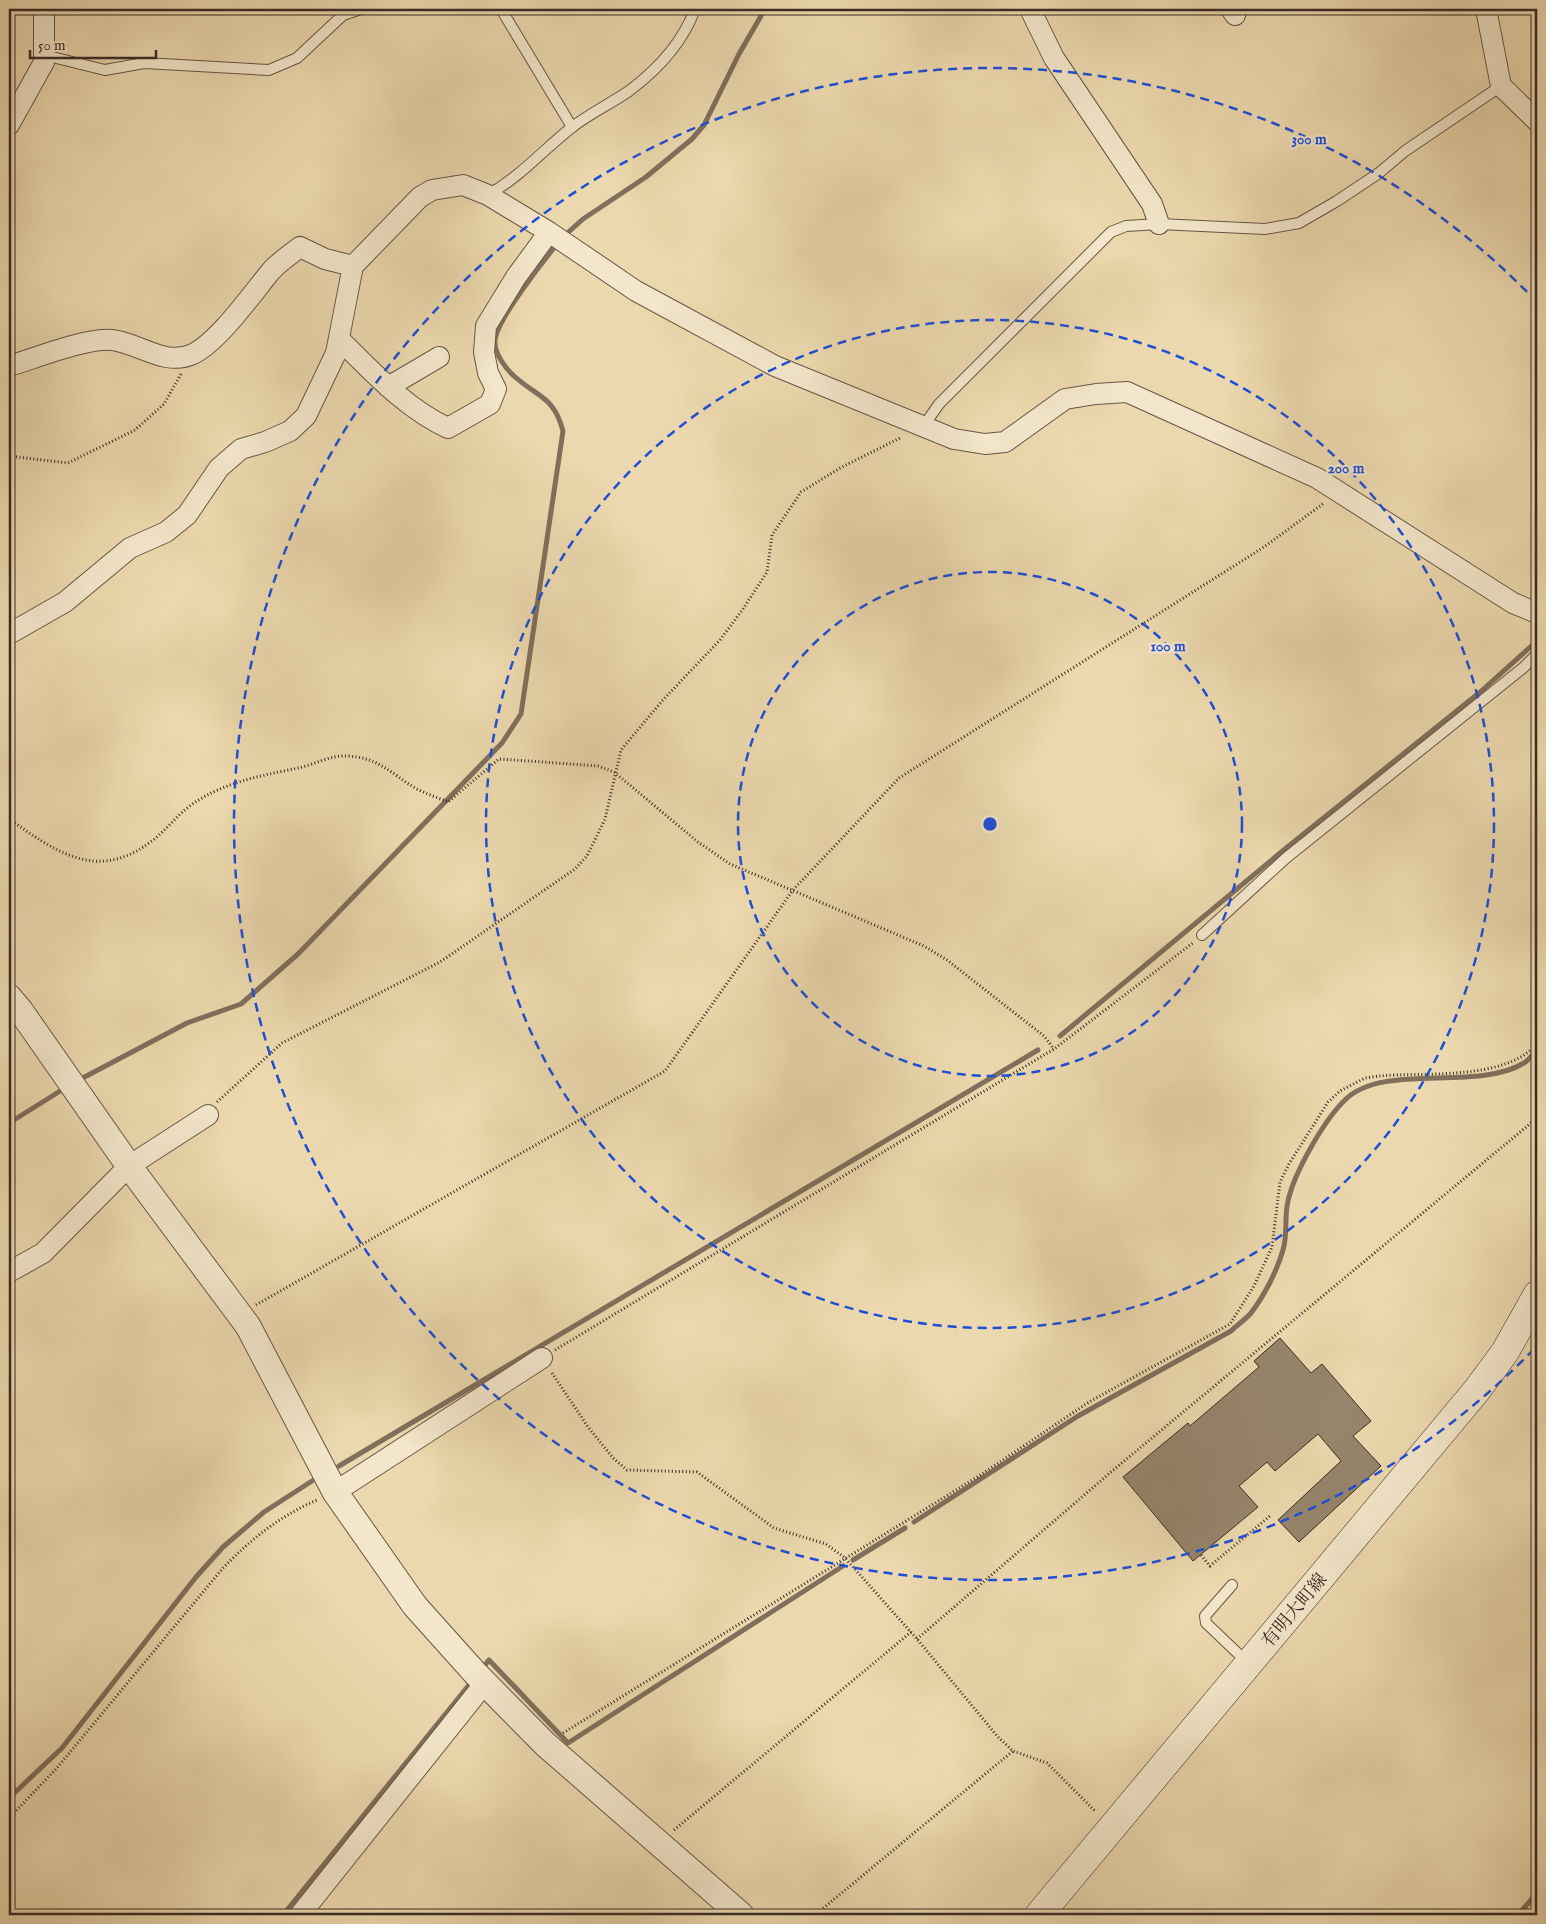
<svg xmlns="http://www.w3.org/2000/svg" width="1546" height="1924" font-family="'IM FELL English','Noto Serif JP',serif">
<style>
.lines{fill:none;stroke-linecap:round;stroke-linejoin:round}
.stream{stroke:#806f5b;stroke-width:5}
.building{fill:#96856c;stroke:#392b25}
.service-casing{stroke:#665647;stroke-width:12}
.minor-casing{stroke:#665647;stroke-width:22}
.tertiary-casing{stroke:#665647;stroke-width:27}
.secondary-casing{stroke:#392b25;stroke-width:29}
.path{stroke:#392b25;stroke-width:3;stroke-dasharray:1 2.5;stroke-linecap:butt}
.service{stroke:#f3e6ca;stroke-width:10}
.minor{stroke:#f3e6ca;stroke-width:20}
.tertiary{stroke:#f3e6ca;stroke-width:25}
.secondary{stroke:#f3e6ca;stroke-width:28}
.ring{fill:none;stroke:#1d4ed8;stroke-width:2.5;stroke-dasharray:9 6}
.labels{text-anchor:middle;stroke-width:4.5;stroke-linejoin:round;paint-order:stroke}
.street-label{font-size:18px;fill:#392b25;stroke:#f3e6ca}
.centre{fill:#1d4ed8;stroke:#f3e6ca;stroke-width:2.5}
.ring-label{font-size:15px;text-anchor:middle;font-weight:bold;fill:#1d4ed8;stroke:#f3e6ca;stroke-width:4.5;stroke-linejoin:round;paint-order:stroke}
</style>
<rect width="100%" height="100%" fill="#ecd8ae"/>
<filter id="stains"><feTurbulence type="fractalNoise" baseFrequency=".004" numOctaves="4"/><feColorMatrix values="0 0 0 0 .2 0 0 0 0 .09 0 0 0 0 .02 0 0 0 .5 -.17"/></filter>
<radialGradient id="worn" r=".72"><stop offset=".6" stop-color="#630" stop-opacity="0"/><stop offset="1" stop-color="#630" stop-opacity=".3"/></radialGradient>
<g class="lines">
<path class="stream" d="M563 237 583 219 646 177 692 139 704 125 739 54 765 9
M1060 1036 1280 853 1479 693 1537 641
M77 1081 187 1023 241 1004 298 954 502 743 521 714 563 431C554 396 537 397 514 376 506 369 495 354 495 343 493 324 544 260 558 243
M9 1123 65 1088
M339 1466 1038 1050
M914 1522 1078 1416 1231 1331C1237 1325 1245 1320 1251 1313 1264 1296 1277 1271 1283 1250 1288 1233 1284 1217 1288 1201 1294 1173 1324 1120 1345 1100 1383 1062 1476 1092 1524 1063 1529 1060 1533 1054 1537 1050
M853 1560 905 1528
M481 1670 489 1660 568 1743 843 1566
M9 1798 62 1748 196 1577 223 1547 264 1512 312 1481
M283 1915 473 1680
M1518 1915 1537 1893"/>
</g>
<path class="building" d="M1280 1338 1311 1373 1322 1364 1371 1421 1353 1436 1381 1466 1299 1542 1278 1520 1341 1461 1318 1434 1275 1471 1267 1462 1239 1486 1258 1507 1193 1561 1123 1477 1188 1423 1190 1426 1259 1367 1254 1361Z"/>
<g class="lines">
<defs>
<path id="service" d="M501 9 572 127
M44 55 105 70 144 63 269 70 297 58 343 15 361 9
M488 195C521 176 542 151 571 128 589 114 610 104 629 91 657 70 683 42 695 9
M923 427 939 404 1111 232 1126 226 1159 224 1265 229 1299 223 1337 201 1379 173 1405 151 1501 86
M1202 935 1286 858 1523 668 1537 654
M1232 1585 1205 1616 1206 1623 1248 1663"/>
<path id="minor" d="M1030 9 1054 58 1152 204 1159 224
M1231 9 1235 15
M1486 9 1501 86 1537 121
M9 125 44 62V9
M339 339C373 372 405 408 448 428L490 404 496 389 488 373 484 352 486 326 516 277 549 232
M9 366C36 358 85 338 112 340 139 343 165 367 193 354 219 341 252 294 271 271 279 262 291 254 300 247L325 259 353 266
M388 387 439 357
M9 634 65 602 130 548 166 532 187 515 219 468 241 449 265 442 290 431 306 416 336 353 353 266 420 197 432 190 463 185 488 195 549 232 636 291 775 366 954 439 985 444 1005 442 1065 399 1096 394 1127 392 1317 478 1513 603 1537 613
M9 1272 43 1253 129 1166 208 1115
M335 1492 542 1358
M300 1915 485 1683"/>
<path id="tertiary" d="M9 997 20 1010 129 1166 248 1326 335 1492 415 1606 476 1674 545 1744 741 1915"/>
<path id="secondary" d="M1039 1915 1477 1390 1505 1352 1537 1295"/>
</defs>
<use href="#service" class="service-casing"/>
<use href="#minor" class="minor-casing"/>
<use href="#tertiary" class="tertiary-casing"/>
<use href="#secondary" class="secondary-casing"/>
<path class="path" d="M9 456 68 463 135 430 164 404 181 374
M9 819C55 851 96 882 149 843 165 832 176 816 191 805 224 782 260 776 298 768 313 765 331 755 346 756 379 757 391 774 417 789 427 794 438 798 448 802L499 759 598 766 614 772 698 842 730 864 924 946 947 960 1044 1036 1054 1049
M217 1102 282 1043 440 962 575 869 587 856 605 819 621 750 662 701 720 640 743 609 767 572 772 535 801 492 840 468 902 437
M256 1305 665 1071 793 890 899 778 1264 547 1324 503
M555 1350 1054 1049 1194 942
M552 1373 588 1427 613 1458 627 1470 697 1472 774 1528 826 1544 845 1558 917 1639 998 1737 1013 1751 1047 1763 1096 1812
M1201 1555 1210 1566 1271 1515
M917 1639 1111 1472 1537 1118
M563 1733 982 1474 1089 1402 1230 1324 1254 1286 1272 1247 1280 1182 1289 1164 1328 1102 1340 1091 1365 1078 1379 1076C1425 1072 1504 1081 1537 1044
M9 1818 56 1769 223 1568C251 1539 280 1516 317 1500
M674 1830 911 1632
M815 1915 1013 1751"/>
<use href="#service" class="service"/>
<use href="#minor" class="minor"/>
<use href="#tertiary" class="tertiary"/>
<use href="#secondary" class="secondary"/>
</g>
<g class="ring">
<circle cx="990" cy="824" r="252"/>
<circle cx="990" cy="824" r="504"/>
<path d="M1534 1349A756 756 0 1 1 1534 299"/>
</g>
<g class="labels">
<g class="street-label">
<text transform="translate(1294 1610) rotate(-50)" y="6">有明大町線</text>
</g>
</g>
<circle cx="990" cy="824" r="8" class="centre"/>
<g class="ring-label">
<text x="1309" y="144">300 m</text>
<text x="1346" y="473">200 m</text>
<text x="1168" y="651">100 m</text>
</g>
<rect width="1546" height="1924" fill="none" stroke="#ecd8ae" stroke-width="30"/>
<rect x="10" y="10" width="1526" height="1904" fill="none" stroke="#392b25" stroke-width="2.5"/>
<rect x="15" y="15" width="1516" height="1894" fill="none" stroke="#392b25"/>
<path d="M30 50v8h126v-8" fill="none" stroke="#392b25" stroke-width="2.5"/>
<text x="38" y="50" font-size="15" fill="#392b25" stroke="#f3e6ca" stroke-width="4" paint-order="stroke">50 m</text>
<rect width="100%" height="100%" filter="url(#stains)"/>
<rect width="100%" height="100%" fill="url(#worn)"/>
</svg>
